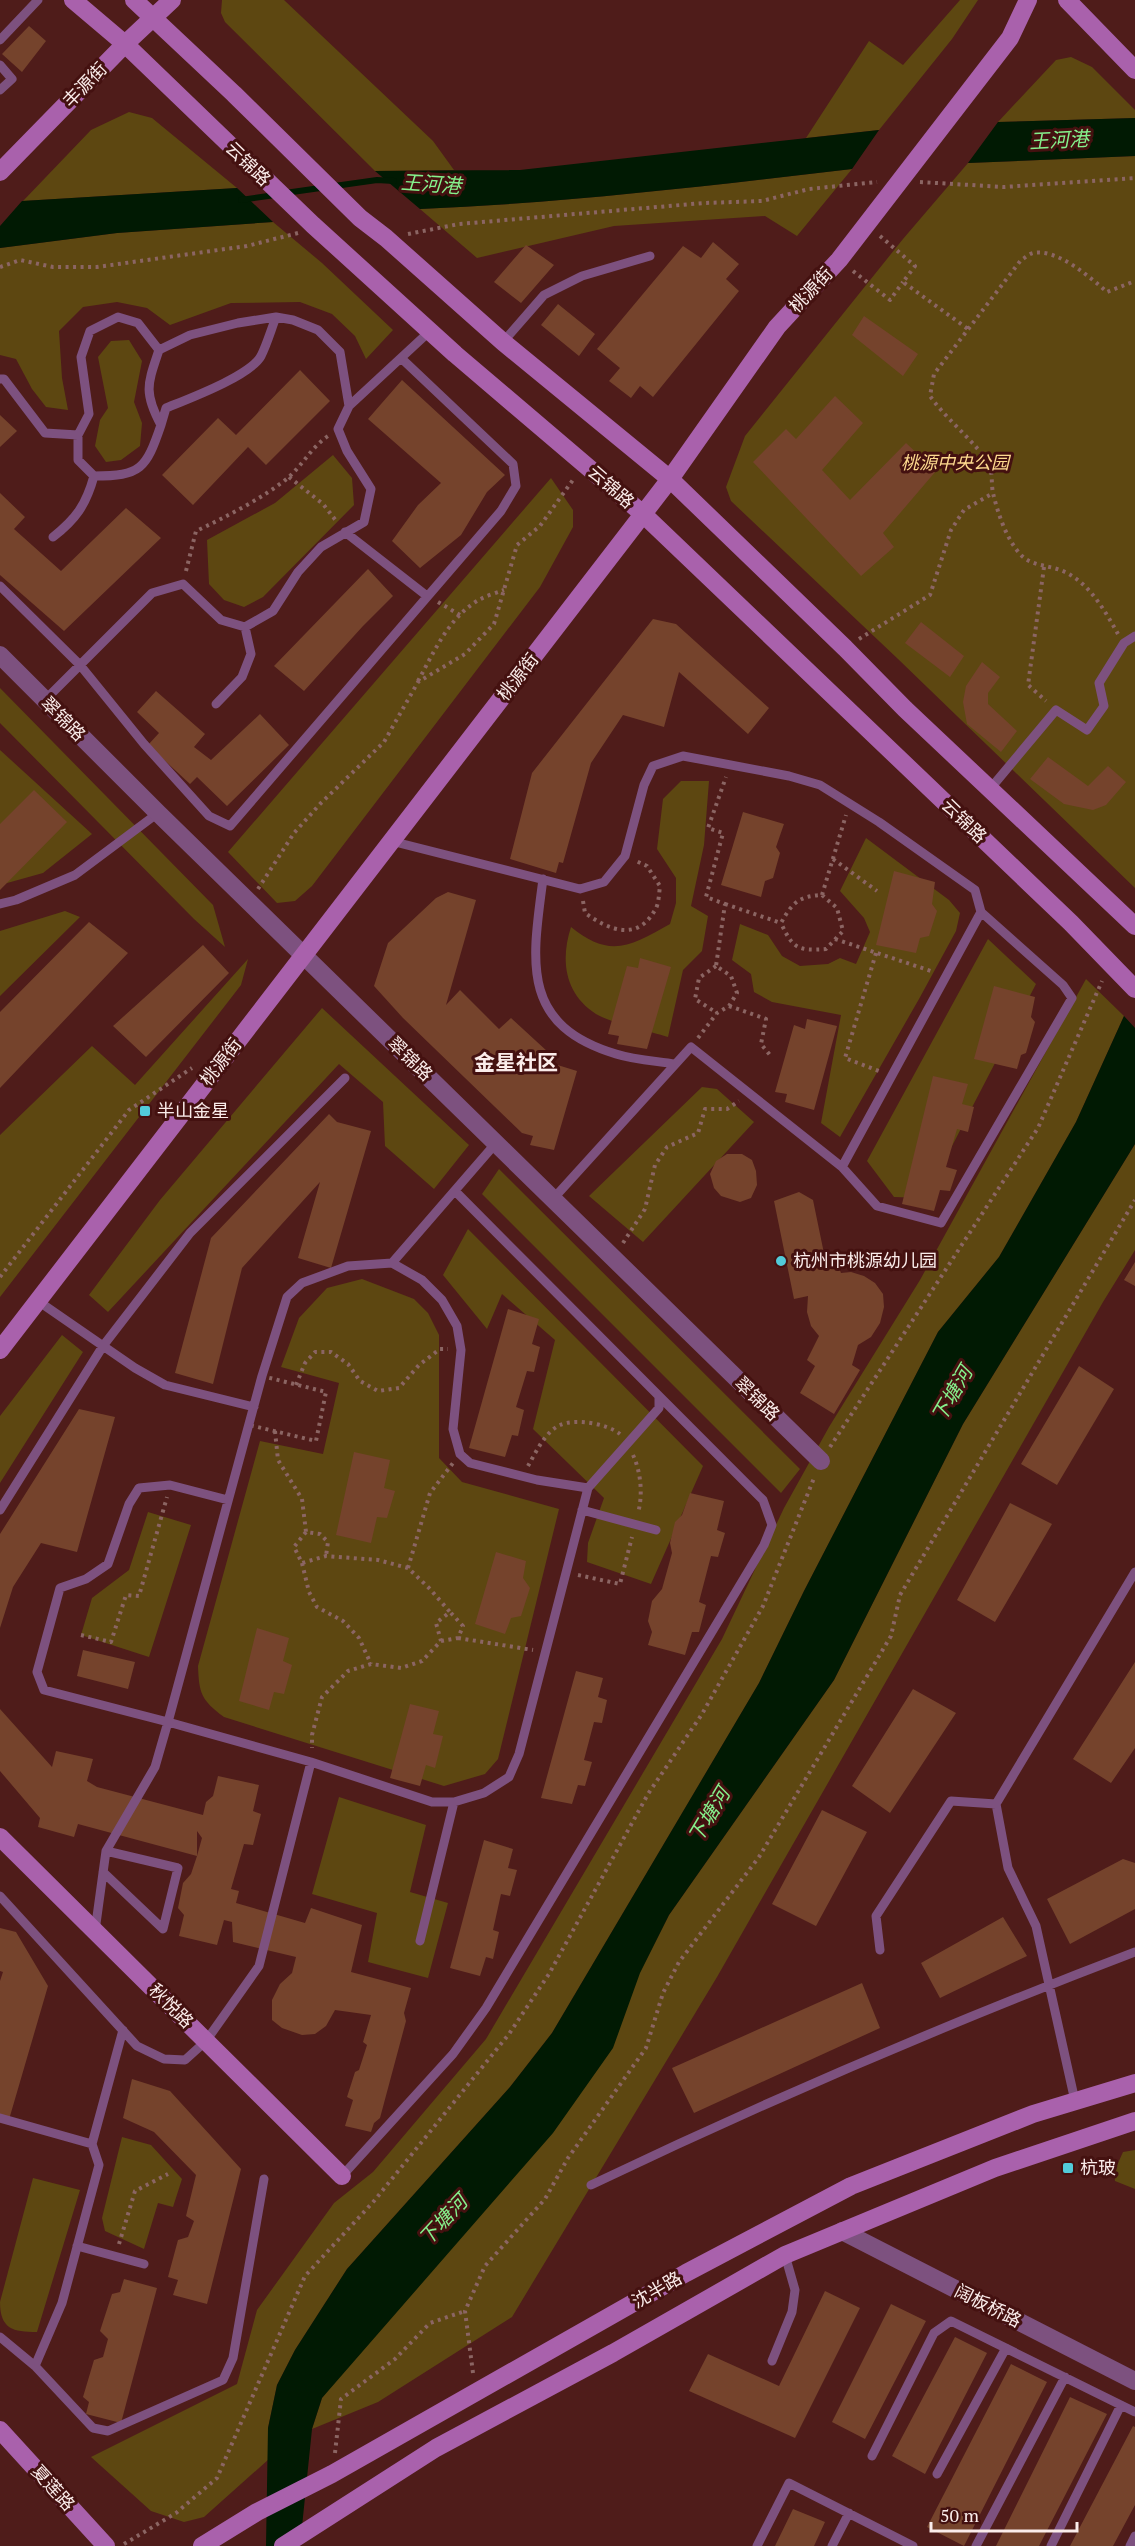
<svg xmlns="http://www.w3.org/2000/svg" width="1135" height="2546" font-family="'PT Serif','Noto Sans SC',serif">
<style>
.green{fill:#5d4711}
.water{fill:#011a03}
.lines{fill:none;stroke-linecap:round;stroke-linejoin:round}
.stream{stroke:#011a03;stroke-width:6}
.building{fill:#75432c;fill-rule:evenodd}
.path{stroke:#8b6563;stroke-width:4;stroke-dasharray:3 4.5;stroke-linecap:butt}
.lane{stroke:#7d517f;stroke-width:9}
.street{stroke:#7d517f;stroke-width:18}
.secondary{stroke:#a961ac;stroke-width:18}
.poi-dot{fill:#52cbd9;stroke:#441110;stroke-width:2}
.labels{text-anchor:middle;stroke-width:6;stroke-linejoin:round;paint-order:stroke}
.street-label{font-size:18px;fill:#faecea;stroke:#441110}
.park-label{font-size:18px;font-style:italic;fill:#fdda8f;stroke:#441110}
.poi-label{font-size:18px;fill:#faecea;stroke:#441110;text-anchor:start}
.water-label{font-size:20px;font-style:italic;fill:#85f18c;stroke:#441110}
.quarter-label{font-size:21px;font-weight:bold;fill:#faecea;stroke:#441110}
</style>
<rect width="100%" height="100%" fill="#4f1c1a"/>
<path class="green" d="M222 0H284L433 141 454 170 375 171 225 22 221 13Z
M960 0H978L952 39 879 130 806 138 869 41 903 65Z
M1071 57 1092 67 1135 110V118L998 122 1056 60Z
M129 112 152 118 237 188 23 201 91 130Z
M1135 156V888L898 659 731 501 726 487 745 436 903 239 968 163Z
M852 169 797 236 765 216 614 226 477 258 420 209C564 203 708 186 852 169Z
M273 222 322 263 393 330 366 359 355 336 332 314 300 302 231 303 170 325 147 308 117 302 83 307 59 331 62 378 68 410 46 407 32 389 16 359 0 355V248L117 233Z
M129 340 142 361 134 402 142 423 140 446 121 460 106 462 95 446 100 420 108 408 98 357 111 341Z
M333 455 352 478 354 505 263 597 244 607 224 600 209 584 207 540 275 503Z
M551 478 573 510V527L540 587 312 886 295 901 277 903 228 852Z
M0 688 213 905 225 947 194 919 0 723Z
M0 750 92 834 43 873 0 885Z
M681 781H709L704 845 691 906 708 916 702 951 683 970 668 1037C649 1031 611 1023 596 1014 565 994 560 961 571 927 610 959 631 946 670 924L676 903V878L657 849 663 799Z
M866 838 949 900 960 913 956 931 919 999 840 1137 821 1123 841 1015 772 1002 754 992 751 974 732 960 740 924 768 935 782 956 800 966 828 964 840 958 856 964 870 932 864 918 840 891Z
M65 911 80 917 0 996V931Z
M988 939 1036 984 925 1198 894 1197 867 1161Z
M248 959 241 985 0 1297V1135L92 1046 135 1085Z
M1086 979 1124 1016 1076 1122 999 1257 938 1332 804 1591 759 1683 552 2033 510 2087 347 2269 295 2350 277 2385 268 2428 269 2459 204 2517 184 2522 151 2511 91 2457 237 2384 257 2310 334 2203 373 2172 486 2039 722 1639 784 1508 829 1427 920 1280Z
M322 1008 469 1145 434 1189 385 1146 383 1102 339 1064 108 1312 89 1295 160 1200Z
M702 1087 717 1089 754 1122 643 1242 589 1196Z
M1135 1144V1250L1103 1302 717 1977 512 2317 378 2402 312 2429 322 2398 640 1972 669 1915 834 1680 963 1424Z
M499 1169 800 1469 781 1493 482 1194Z
M468 1229 703 1466 651 1584 587 1562 588 1543 604 1498 533 1429 555 1340 502 1294 487 1329 443 1275Z
M362 1279 414 1299 428 1313 439 1335V1458L462 1482 559 1509 498 1759 485 1774 444 1786 224 1717C201 1700 199 1693 198 1666L260 1441 323 1454 339 1383 281 1367 299 1318 327 1288Z
M62 1335 83 1352 0 1483V1416Z
M148 1512 191 1525 149 1657 81 1635 92 1598 129 1570Z
M339 1797 426 1825 410 1892 448 1903 428 1978 368 1962 377 1913 312 1894Z
M122 2137 151 2145 182 2179 173 2207 158 2203 144 2249 105 2231 102 2218Z
M1135 2150V2189L1115 2181 1114 2172 1123 2152Z
M33 2178 80 2190 37 2332C13 2332 0 2329 0 2302Z"/>
<path class="water" d="M1135 118V156L968 163 998 122Z
M879 130 852 169C708 186 564 203 420 209L375 171 520 170Z
M237 188 273 222 117 233 0 248V226L22 201Z
M1124 1016 1135 1028V1144L963 1424 834 1680 669 1915 640 1973 613 2048 553 2133 322 2398 312 2429 300 2546H266L268 2428 277 2385 295 2350 347 2269 510 2087 552 2033 759 1683 804 1591 938 1332 999 1257 1076 1122Z"/>
<g class="lines">
<path class="stream" d="M285 193 377 180 394 181
M241 200 275 195"/>
</g>
<path class="building" d="M29 26 46 41 22 72 2 54Z
M713 242 739 264 726 279 739 291 653 397 640 386 631 398 609 381 620 368 597 349 683 246 701 258Z
M526 245 554 265 521 303 494 282Z
M558 304 595 334 579 356 541 325Z
M864 316 918 354 903 376 852 335Z
M300 370 330 401 266 465 248 447 193 505 162 475 218 418 236 435Z
M402 380 505 475 487 492 461 535 420 568 392 541 418 505 441 483 368 419Z
M835 396 863 423 822 470 850 500 906 443 936 471 883 533 894 547 861 576 753 462 786 429 796 439Z
M0 415 17 431 0 447Z
M0 493 25 517 14 529 61 571 126 508 161 538 64 631 0 575Z
M368 569 393 596 363 626 304 691 274 666Z
M653 619 676 624 769 708 748 734 679 672 664 727 623 715 591 763 563 863 559 862 556 873 510 859 532 773Z
M921 622 964 656 950 677 905 643Z
M982 662 1000 677 988 693V704L1017 731 1001 752 967 724 963 702 966 686Z
M156 691 205 734 194 747 211 760 260 714 289 745 227 806 197 777 190 784 148 745 159 733 137 712Z
M1048 757 1088 786 1108 766 1126 782 1106 805 1093 810 1064 804 1030 779Z
M34 790 67 822 0 890V824Z
M743 812 784 824 776 847 780 853 773 878 765 881 761 897 721 885Z
M894 871 935 882 932 904 937 911 929 936 920 938 916 953 876 945Z
M448 892 476 900 446 1005 460 990 499 1029 511 1018 548 1052 551 1063 577 1071 554 1150 530 1145 533 1136 522 1133 403 1018 374 986 388 943 436 898Z
M89 922 128 953 0 1088V1012Z
M203 945 229 973 146 1057 113 1026Z
M640 958 671 967 647 1049 617 1044 619 1036 608 1034 627 966 638 968Z
M994 986 1035 997 1031 1017 1035 1022 1026 1053 1021 1055 1017 1069 974 1059Z
M807 1019 837 1026 814 1110 785 1102 787 1094 775 1092 794 1025 805 1029Z
M933 1076 968 1084 962 1104 974 1107 968 1132 957 1129 946 1167 957 1170 950 1191 940 1190 934 1211 902 1204Z
M329 1114 337 1122 371 1131 331 1268 298 1258 320 1182 242 1268 213 1384 175 1373 211 1238Z
M727 1154H742L752 1160 756 1171 757 1185 751 1198 740 1202 721 1196 714 1188 710 1174 716 1161Z
M799 1192 813 1200 827 1268 838 1265 841 1273 851 1272 864 1276 875 1283 883 1294 884 1307 880 1323 871 1337 858 1345 852 1365 860 1370 834 1414 800 1393 815 1366 807 1360 819 1336 811 1326 807 1312 808 1296 794 1299 774 1201Z
M1135 1262V1286L1124 1280Z
M508 1309 539 1319 532 1344 540 1347 534 1372 527 1371 516 1407 524 1410 518 1436 512 1435 505 1457 469 1448Z
M1079 1366 1114 1389 1057 1485 1021 1464Z
M79 1409 115 1417 77 1552 41 1543 13 1587 0 1628V1534Z
M354 1452 390 1460 384 1488 395 1491 387 1518 377 1517 371 1543 336 1535Z
M690 1493 724 1501 717 1530 725 1533 718 1557 711 1556 699 1602 706 1605 699 1632H692L685 1655 648 1645 652 1632 648 1621 652 1601 662 1589 672 1553 670 1543 675 1522 682 1515Z
M1010 1503 1052 1524 995 1622 957 1600Z
M496 1552 526 1561 523 1578 530 1588 521 1616 511 1618 505 1634 475 1624Z
M257 1628 289 1638 283 1661 292 1665 284 1694 274 1692 269 1710 239 1701Z
M83 1650 135 1662 128 1689 77 1676Z
M1135 1662V1748L1111 1783 1073 1759Z
M576 1671 603 1678 598 1697 607 1700 602 1723 594 1722 584 1760 592 1762 585 1786 578 1785 572 1804 541 1798Z
M913 1689 956 1713 890 1813 852 1786Z
M410 1704 439 1711 433 1734 443 1736 435 1768 426 1765 420 1786 390 1778Z
M0 1709 52 1767 56 1751 93 1759 87 1781 97 1787 203 1815 206 1802 213 1796 218 1776 259 1785 253 1811 261 1814 253 1845 244 1844 231 1889 239 1891 236 1903 305 1923 311 1908 362 1925 351 1972 411 1988 404 2013 406 2021 380 2118 374 2123 371 2132 345 2126 353 2100 347 2097 355 2072 359 2070 367 2045 363 2042 371 2015 335 2010 326 2026 315 2034 302 2035 282 2028 272 2020V2000L280 1984 292 1973 296 1957 233 1942 232 1922 224 1920 217 1945 179 1936 184 1915 178 1908 183 1883 191 1874 197 1856 78 1824 74 1837 38 1827 40 1818 0 1771ZM197 1831 202 1838 197 1856Z
M822 1810 867 1832 816 1926 772 1904Z
M484 1840 513 1849 508 1868 517 1870 510 1896 501 1894 493 1930 499 1932 493 1959 486 1957 480 1976 450 1968Z
M1123 1859 1135 1863V1909L1070 1944 1047 1899Z
M1003 1917 1027 1956 940 1998 921 1963Z
M0 1928 16 1932 48 1986 8 2123 0 2121V1981L3 1972 0 1971Z
M862 1983 880 2028 694 2113 672 2068Z
M132 2079 170 2091 241 2169 207 2304 173 2295 178 2280 168 2277 178 2240 188 2237 194 2221 186 2216 196 2175 154 2132 123 2118Z
M124 2279 157 2288 121 2423 86 2414 89 2402 83 2397 94 2360 103 2357 108 2339 100 2331 112 2294 120 2292Z
M825 2291 860 2308 795 2438 689 2391 708 2354 779 2386Z
M891 2304 926 2321 865 2439 832 2422Z
M955 2337 987 2353 925 2474 892 2456Z
M1011 2364 1047 2382 964 2546 927 2527Z
M1070 2397 1107 2414 1039 2546H996Z
M1133 2426 1135 2427V2505L1113 2546H1070Z
M793 2509 825 2522 814 2546H775Z"/>
<g class="lines">
<path class="path" d="M920 182 1004 187 1135 178
M408 234 459 224 704 203 762 201 809 189 877 182
M880 236 915 266 903 282 968 329
M0 267 20 260 53 267H97L247 246 298 233
M853 271 890 300 903 282
M289 477 323 504 337 522
M1044 567 1028 685 1046 701
M186 571 196 531C224 518 265 497 289 477 303 464 312 447 328 436
M438 602 460 615
M1118 634C1105 611 1090 584 1065 572 1051 565 1034 567 1022 556 1007 541 998 514 993 493 991 484 993 470 988 462 971 438 947 420 930 396L934 374 1021 260C1025 258 1029 254 1033 253 1057 248 1091 278 1107 292L1135 281
M859 639 930 595 951 530 964 510 993 493
M418 681C434 652 448 619 477 601 485 596 496 593 504 590
M833 859 877 891
M258 889 294 833 320 804 384 742 418 682 465 654 494 624 517 545 540 526 575 477
M822 895 837 908 843 931 826 949C798 951 793 949 781 923 792 903 799 896 822 895Z
M822 895 846 815
M583 901 585 913C609 930 637 942 655 910 659 904 659 893 660 886L647 866 636 861
M725 904 781 923
M835 939 934 972
M876 953 845 1058 879 1071
M716 966 699 978 695 999 717 1013
M729 1006 766 1019 761 1044 770 1055
M698 1038 717 1013 729 1006 737 993 731 976 716 966 725 904 706 897 723 833 708 828 726 777
M623 1243 645 1209 655 1165 667 1147 698 1133 705 1109H727L739 1101
M0 1277 129 1110 192 1068
M262 1376 326 1392 316 1441 249 1425Z
M296 1385 305 1363 315 1352H331L348 1364 360 1381 378 1391 399 1388 419 1365 440 1349H448
M275 1431 278 1460 302 1499 306 1532 320 1534 328 1542 326 1556
M830 1447 1038 1128 1102 981
M633 1455C641 1472 643 1495 638 1513
M528 1466C536 1452 545 1432 560 1425 575 1418 608 1424 620 1434
M306 1532 294 1547 302 1563 326 1556 378 1560 408 1568 429 1588 450 1612 436 1623 441 1641 422 1661 401 1668 371 1664 348 1671 322 1697 312 1735V1748
M302 1563 309 1592 317 1607 343 1621 359 1638 371 1664
M408 1568 430 1493 453 1463
M578 1575 620 1584 632 1537
M81 1635 111 1642 126 1595 139 1596 167 1497
M458 1638 533 1650
M441 1641 458 1638 463 1626 450 1612
M119 2244 135 2191 168 2174
M473 2373 465 2311 485 2266 545 2199 568 2158 646 2048 663 1993 679 1962 759 1857 891 1636 900 1595 1135 1200
M335 2453 341 2399 395 2359 430 2323 465 2311
M124 2544 176 2513 217 2478 305 2276 374 2201 509 2034 549 1974 648 1794 702 1714 763 1606 814 1478"/>
<path class="lane" d="M0 40 38 0
M0 65 12 79 0 90
M503 342 544 295 582 276 650 256
M0 379H4L45 433 78 435
M161 425 166 408C188 399 250 376 261 356 267 344 271 330 276 317
M94 476C141 476 146 469 161 425 143 392 148 383 159 350
M345 532 427 596
M53 537C76 519 86 505 94 476L78 460V435L89 414 81 357 90 331 118 317 138 323 159 350 190 335 238 323 276 317 293 320 318 330 340 352 349 406
M0 586 80 665 144 744 209 816 230 826 501 511 516 486 513 464 401 358
M44 701 152 593 183 584 221 620 245 627 273 611 298 572 321 547 364 522 371 489 347 451 338 429 349 406 430 331
M216 704 242 677 251 654 245 627
M990 789 1056 710 1087 730 1104 706 1099 683 1124 643 1135 636
M391 841 580 889 604 882 625 856 644 785 653 766 683 756 789 776 820 785 879 822 975 890 981 912 1063 985 1072 998 941 1223 877 1206 842 1167
M543 879C532 962 520 1025 616 1054 635 1060 656 1061 675 1064
M0 904 16 900 75 875 158 813
M455 1191 659 1396V1408L588 1488 519 1754 509 1777 484 1793 454 1802H432L311 1762 168 1722 262 1376 287 1297 302 1283 348 1266 392 1263 422 1280 442 1300 457 1326 461 1350 453 1429 460 1454 470 1463 537 1480 588 1488
M553 1199 691 1047 842 1167 981 912
M392 1263 496 1143
M38 1301 135 1368 165 1385 254 1407
M0 1510 103 1346 190 1233 345 1078
M582 1510 656 1530
M996 1804 1008 1868 1036 1926 1075 2101
M103 1872 163 1929 178 1868 106 1851
M0 1896 137 2046 164 2059 185 2060 206 2041 259 1966 311 1762
M95 1931 106 1851 155 1767 168 1722 44 1690 37 1672 60 1588 86 1579 108 1564 129 1504 139 1488 170 1485 228 1500
M420 1941 454 1802
M880 1950 876 1916 951 1801 996 1804 1135 1572
M0 2118 92 2144
M342 2176 453 2054 486 2008 764 1545 772 1525 763 1500 659 1396
M591 2185C769 2100 951 2022 1135 1952
M77 2246 144 2264
M0 2337 35 2366 93 2428 108 2431 223 2380 233 2358 264 2179
M772 2361 792 2312 795 2290 785 2255
M35 2366 62 2303 99 2165 92 2144 123 2030
M872 2456 934 2333 951 2321 1135 2412
M937 2474 1006 2348
M757 2546 789 2483 913 2546
M832 2546 849 2513
M976 2546 1065 2377
M1051 2546 1121 2405
M1130 2546 1135 2536"/>
<path class="street" d="M0 655 158 813 821 1461
M842 2231 1135 2381"/>
<path class="secondary" d="M73 0 125 44 313 225 455 354 643 514 1071 923 1135 989
M134 0 234 94 360 218 386 238 503 342 670 479 845 648 905 709 1135 926
M1067 0 1135 70
M0 172 125 44 172 0
M0 1350 670 479 777 327 839 260 1010 38 1028 0
M0 1837 342 2176
M0 2430 106 2546
M202 2546 257 2512 332 2474 686 2273 851 2186 1033 2114 1135 2083
M283 2546 436 2448 613 2353 785 2255 995 2168 1135 2121"/>
</g>
<g class="poi-dot">
<rect x="139" y="1105" width="12" height="12" rx="3"/>
<circle cx="781" cy="1261" r="6"/>
<rect x="1062" y="2162" width="12" height="12" rx="3"/>
</g>
<g class="labels">
<g class="street-label">
<text transform="translate(85 85) rotate(-46)" y="6">丰源街</text>
<text transform="translate(248 164) rotate(44)" y="6">云锦路</text>
<text transform="translate(811 290) rotate(-47)" y="6">桃源街</text>
<text transform="translate(611 487) rotate(41)" y="6">云锦路</text>
<text transform="translate(518 677) rotate(-52)" y="6">桃源街</text>
<text transform="translate(63 719) rotate(45)" y="6">翠锦路</text>
<text transform="translate(964 821) rotate(44)" y="6">云锦路</text>
<text transform="translate(410 1059) rotate(44)" y="6">翠锦路</text>
<text transform="translate(221 1062) rotate(-52)" y="6">桃源街</text>
<text transform="translate(757 1399) rotate(44)" y="6">翠锦路</text>
<text transform="translate(171 2006) rotate(45)" y="6">秋悦路</text>
<text transform="translate(657 2290) rotate(-30)" y="6">沈半路</text>
<text transform="translate(988 2306) rotate(27)" y="6">阔板桥路</text>
<text transform="translate(53 2488) rotate(48)" y="6">夏莲路</text>
</g>
<g class="park-label">
<text x="955" y="469">桃源中央公园</text>
</g>
<g class="poi-label">
<text x="157" y="1117">半山金星</text>
<text x="793" y="1267">杭州市桃源幼儿园</text>
<text x="1080" y="2174">杭玻</text>
</g>
<g class="water-label">
<text transform="translate(1059 140) rotate(-3)" y="7">王河港</text>
<text transform="translate(431 184) rotate(4)" y="7">王河港</text>
<text transform="translate(952 1394) rotate(-60)" y="7">下塘河</text>
<text transform="translate(709 1815) rotate(-59)" y="7">下塘河</text>
<text transform="translate(443 2220) rotate(-47)" y="7">下塘河</text>
</g>
<g class="quarter-label">
<text x="516" y="1070">金星社区</text>
</g>
</g>
<path d="M931 2522v9h146v-9" fill="none" stroke="#faecea" stroke-width="3"/>
<text x="940" y="2522" font-size="18" fill="#faecea" stroke="#441110" stroke-width="4.5" paint-order="stroke">50 m</text>
</svg>
